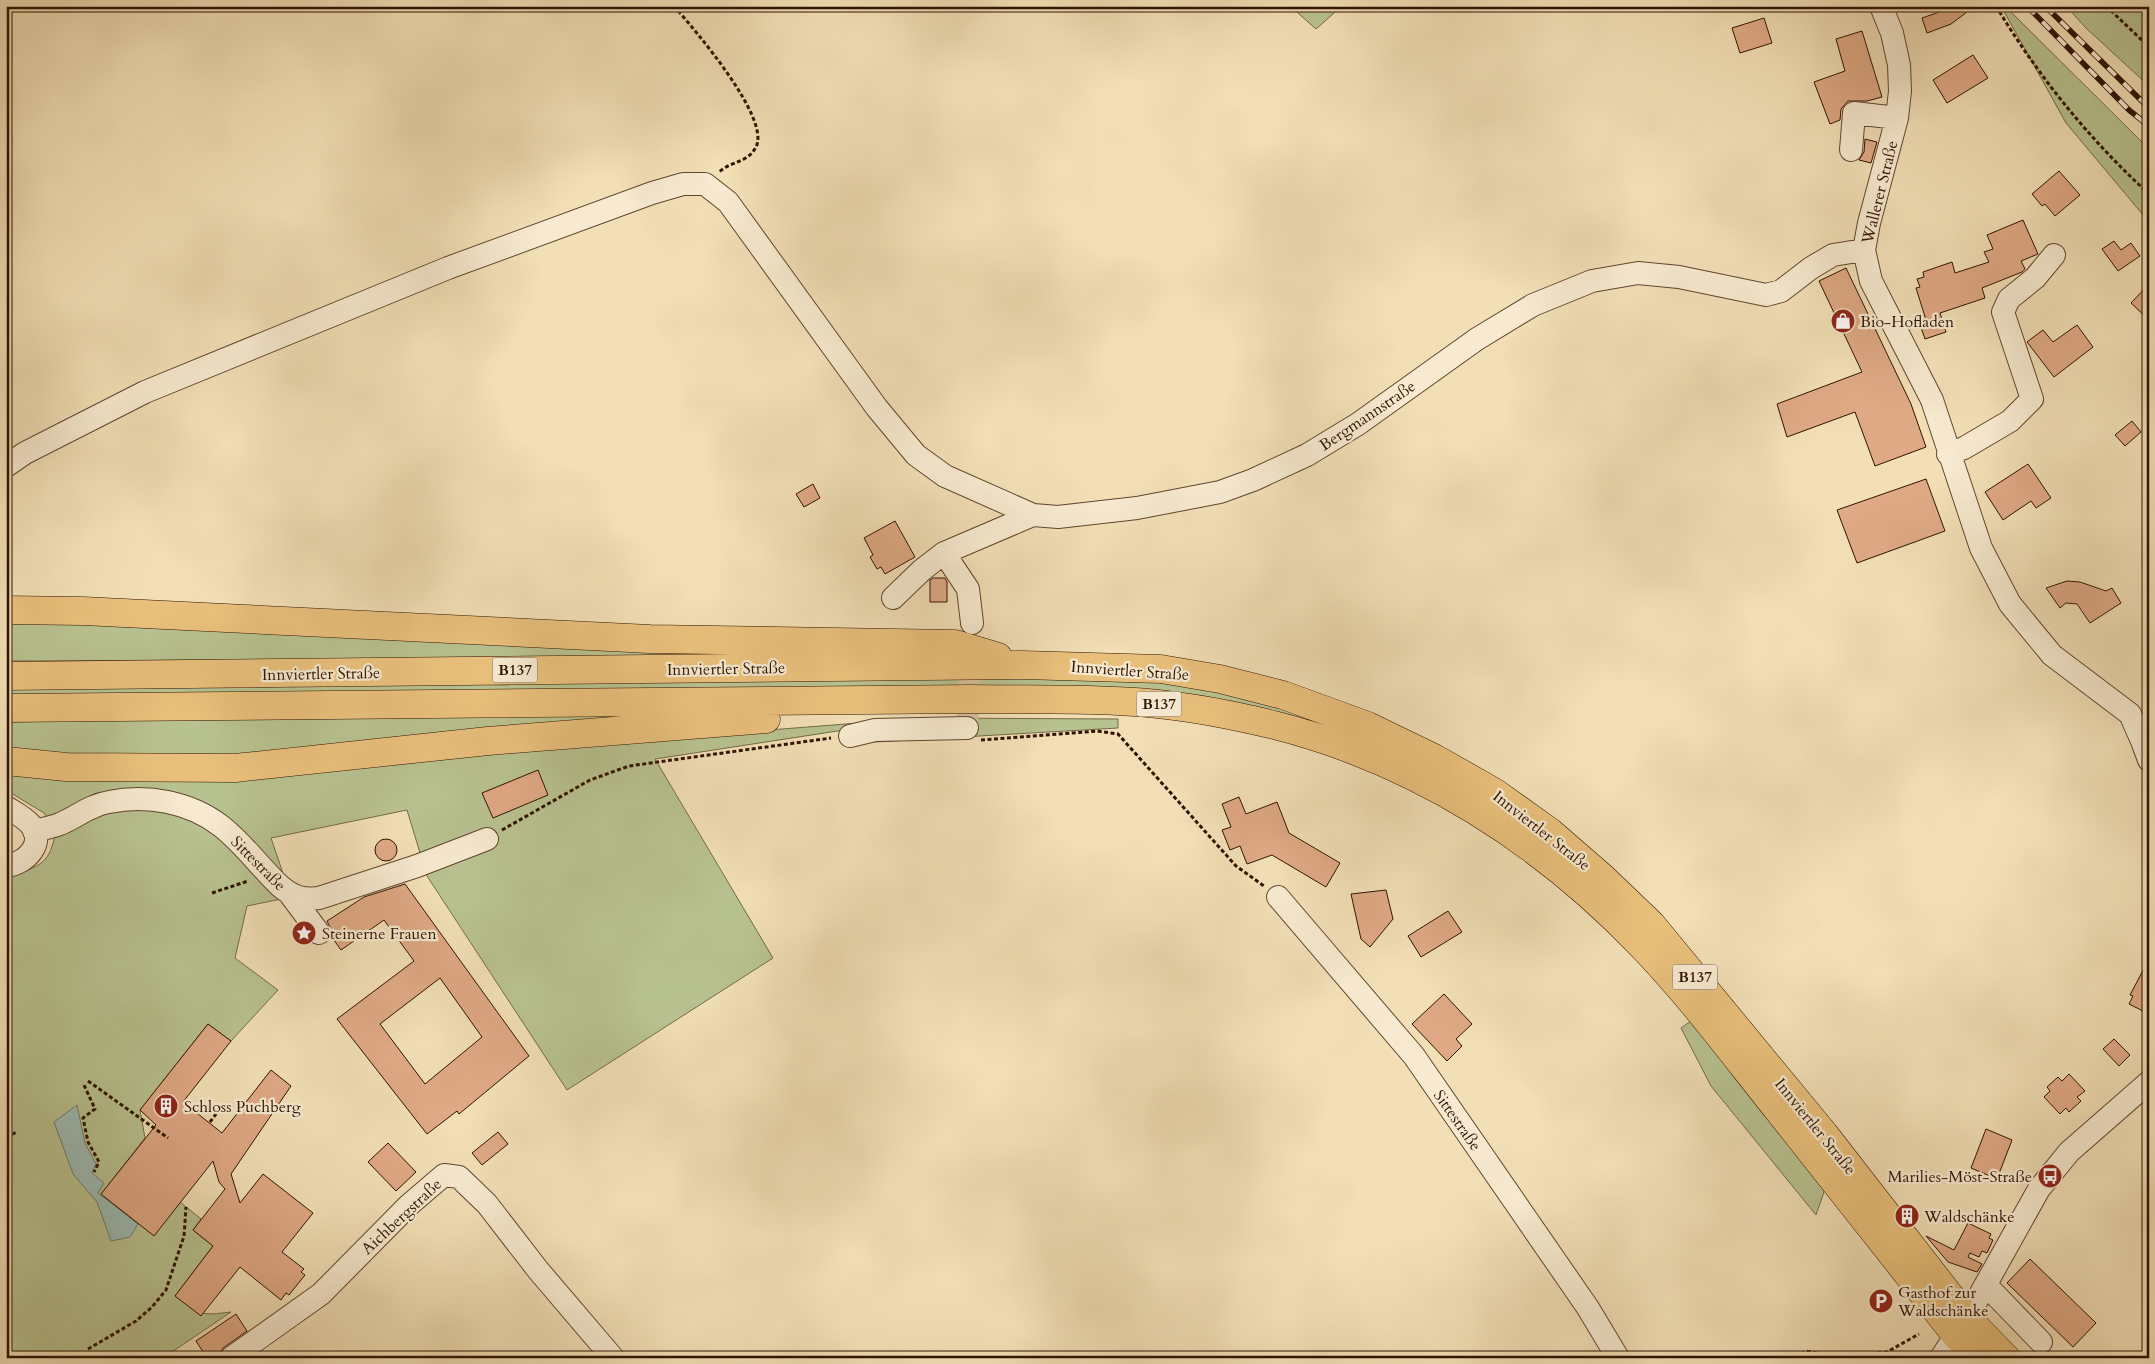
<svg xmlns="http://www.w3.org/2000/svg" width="2155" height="1364" font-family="Cardo,serif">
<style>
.green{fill:#b8c290;stroke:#746a48}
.water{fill:#9cbcb4;stroke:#70786c}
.building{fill:#dfa985;stroke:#2f1300;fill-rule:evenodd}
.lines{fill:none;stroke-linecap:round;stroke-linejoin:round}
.minor-tunnel{stroke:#d5c09b;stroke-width:22;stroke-dasharray:22 11;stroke-linecap:butt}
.minor-casing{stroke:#60462e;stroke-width:24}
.major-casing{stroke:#2f1300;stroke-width:29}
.path{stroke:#2f1300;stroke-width:3;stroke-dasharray:4 2.5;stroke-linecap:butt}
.minor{stroke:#f7ead0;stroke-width:22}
.major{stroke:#e9c07b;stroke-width:28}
.rail-casing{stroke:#2f1300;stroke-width:5.5}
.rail{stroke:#f7ead0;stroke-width:4;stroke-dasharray:11;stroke-linecap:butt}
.labels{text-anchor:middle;stroke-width:4.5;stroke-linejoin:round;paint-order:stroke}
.shield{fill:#f7ead0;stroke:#6b543e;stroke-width:1}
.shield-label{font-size:15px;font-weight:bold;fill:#2f1300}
.street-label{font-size:16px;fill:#2f1300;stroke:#f7ead0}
.poi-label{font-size:16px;fill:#2f1300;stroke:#f7ead0;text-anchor:start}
</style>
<rect width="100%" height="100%" fill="#f2dfb6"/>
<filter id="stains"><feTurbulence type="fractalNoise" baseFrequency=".004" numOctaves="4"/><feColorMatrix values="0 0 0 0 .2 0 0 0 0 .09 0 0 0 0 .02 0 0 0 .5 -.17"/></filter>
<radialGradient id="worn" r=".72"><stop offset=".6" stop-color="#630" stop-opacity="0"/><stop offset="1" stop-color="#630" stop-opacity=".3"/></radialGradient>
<path class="green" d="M1290 6H1342L1316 29Z
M2001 6H2005L2149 149V222L2066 123Z
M2066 6H2145L2149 10V86L2086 28Z
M6 618 854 657 6 661Z
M1075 676 1185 684 1284 707 1378 741 1462 785 1276 714 6 698V686Z
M726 710 239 755 51 761 6 751V722Z
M923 718 1118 719V728L875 742 844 730 655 759 773 958 567 1090 427 876 407 810 271 838 291 897 247 906 235 958 278 990 231 1041 208 1024 140 1110 145 1138 101 1194 154 1235 180 1202 201 1219 193 1230 213 1246 175 1296C200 1315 200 1316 231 1312L163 1358H6V885L9 876C40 866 50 865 56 830L44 813 6 790 12 773 705 735Z
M1691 1021 1825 1189 1816 1215 1711 1086 1681 1028Z"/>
<path class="water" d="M77 1105 85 1143 96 1164 92 1173 104 1183 98 1193 138 1224 130 1237 111 1241 97 1202 73 1174 54 1122Z"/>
<path class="building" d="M1957 6H1975L1951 24 1927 33 1922 18Z
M1764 18 1772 43 1740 53 1732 28Z
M1862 31 1882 97 1867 101H1848L1841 109 1840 120 1830 124 1814 82 1845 71 1836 39Z
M1973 55 1988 78 1947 103 1933 80Z
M1865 139 1877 142 1871 163 1859 160 1864 152Z
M2059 171 2080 195 2055 216 2045 204 2042 206 2032 194Z
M2023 220 2038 254 2021 261 2025 269 2022 272 1982 288 1985 298 1940 313 1946 332 1925 339 1919 322 1926 320 1916 288 1920 287 1917 279 1924 277 1923 272 1952 262 1955 273 1989 262 1984 252 1993 249 1987 235Z
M2114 241 2121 250 2131 243 2140 256 2118 271 2102 249Z
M1846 268 1911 404 1926 447 1875 466 1855 412 1787 437 1777 404 1862 372 1819 281Z
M2149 284V320L2131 303Z
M2077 325 2093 347 2054 377 2027 342 2043 330 2053 342Z
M2132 421 2141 432 2125 446 2115 435Z
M2028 464 2051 498 2036 508 2031 501 2003 520 1985 492Z
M1926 479 1945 531 1857 563 1837 510Z
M813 484 820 498 804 507 796 494Z
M895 521 915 557 885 574 881 567 877 569 870 557 873 555 864 538Z
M933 578H945L947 582V602H930V580Z
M2067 581 2080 582 2106 591 2112 588 2121 603 2090 623 2077 604 2066 603 2060 608 2046 588Z
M538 770 548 795 493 818 482 793Z
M1239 797 1246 814 1277 802 1289 833 1340 863 1326 887 1272 855 1247 864 1240 846 1230 850 1222 830 1231 827 1222 804Z
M375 850a11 11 0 1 1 22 0a11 11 0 1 1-22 0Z
M405 884 529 1056 459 1114 457 1111 427 1134 337 1019 414 961 384 920 341 950 331 936 332 931 327 921 364 897ZM440 978 482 1037 425 1084 380 1024Z
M1386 890 1393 919 1370 947 1361 939 1351 894Z
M1448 911 1462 932 1421 957 1408 936Z
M2149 959V1014L2129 1004 2133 996 2130 995Z
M1444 994 1472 1024 1456 1039 1462 1046 1447 1061 1412 1024Z
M208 1024 231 1041 183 1102 222 1133 271 1070 291 1086 231 1174 240 1203 263 1174 313 1213 282 1252 304 1269 301 1272 305 1275 289 1295 286 1293 281 1300 240 1267 201 1316 175 1296 213 1246 193 1230 225 1189 219 1182 213 1161 154 1236 101 1194 156 1125 140 1110Z
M2114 1039 2130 1055 2119 1066 2103 1049Z
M2069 1074 2085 1091 2077 1097 2081 1101 2069 1112 2066 1108 2060 1114 2044 1097 2050 1091 2047 1087 2058 1077 2062 1081Z
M1986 1129 2012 1140 1997 1179 1971 1168Z
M498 1132 508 1144 482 1165 472 1153Z
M388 1143 416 1172 396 1191 368 1162Z
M1968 1223 1991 1234 1989 1238 1993 1240 1987 1253 1982 1251 1979 1257 1970 1253 1968 1257 1982 1264 1977 1272 1948 1262 1926 1236 1954 1250Z
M2030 1259 2096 1323 2073 1347 2007 1283Z
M236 1314 247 1331 223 1348 218 1358H207L196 1341Z"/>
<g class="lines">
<path class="minor-tunnel" d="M967 728 971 649"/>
<defs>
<path id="minor" d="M1881 6 1892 33 1899 65 1900 91 1897 118 1869 223 1864 250 1871 281 1932 400 1981 548 2010 604 2052 655 2130 714 2142 741 2149 760
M1851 150 1854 113 1897 118
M1948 454 1964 448 2010 421 2032 399 2003 312 2009 299 2035 278 2054 255
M6 466 25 453 145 392 448 268 652 193 683 184H705L728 202 877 408 916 455 945 476 1033 515 1058 517 1137 508 1220 492 1253 480 1307 455 1358 424 1477 339 1533 305 1592 281 1638 273 1679 277 1766 295 1781 291 1811 268 1833 255 1864 250
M944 553 968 589 972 623
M893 598 922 570 944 553 1033 515
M850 736 875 730 967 728
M6 807C14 812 24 817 30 824 47 842 26 864 6 866
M34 831C43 829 52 827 60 824 77 817 90 805 109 802 147 794 190 802 221 826 243 843 260 867 280 886 293 897 303 900 319 898L417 866 487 839
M289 893 319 933
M1278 897 1414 1056 1588 1308 1618 1358
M1986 1285 2041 1342
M231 1358 321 1294 409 1205 444 1175 459 1177 487 1204 538 1270 613 1358
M1941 1358 1967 1318 2039 1189 2069 1152 2149 1082"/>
<path id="major" d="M6 610 83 611 650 639 955 644 998 657
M6 676 1023 665 1161 669 1220 679 1283 695 1368 726 1434 758 1494 792 1550 832 1603 878 1651 924 1825 1135 1967 1318 2006 1358
M6 708 971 699C1033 700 1096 698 1158 704 1197 708 1237 716 1274 725 1417 761 1543 842 1643 947 1692 998 1734 1055 1778 1110 1837 1185 1897 1260 1956 1335L1978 1358
M6 761 66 767 235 768 488 741 766 719"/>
</defs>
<use href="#minor" class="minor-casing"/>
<use href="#major" class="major-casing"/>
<path class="path" d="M674 6C694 29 771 118 756 147 748 163 731 161 719 172
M1996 6C2038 76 2089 139 2149 194
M2106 6 2149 47
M981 740 1097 731 1118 734 1236 866 1264 886
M502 830 590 780 629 766 831 738
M212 893 248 881
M88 1081 168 1138
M84 1085 95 1109 83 1118 88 1142 99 1162 94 1172
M210 1122 219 1110
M6 1137 17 1132
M88 1349 136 1321 152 1307 166 1290 184 1236 186 1207
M1796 1358 1806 1351 1839 1357 1887 1352 1919 1334"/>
<use href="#minor" class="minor"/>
<use href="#major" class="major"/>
<defs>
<path id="rail" d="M2027 6 2129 110 2149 126
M2045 6 2149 108"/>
</defs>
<use href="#rail" class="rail-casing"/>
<use href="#rail" class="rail"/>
</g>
<defs>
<symbol id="shop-disc" viewBox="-11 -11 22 22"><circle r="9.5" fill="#8f2418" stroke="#f7ead0"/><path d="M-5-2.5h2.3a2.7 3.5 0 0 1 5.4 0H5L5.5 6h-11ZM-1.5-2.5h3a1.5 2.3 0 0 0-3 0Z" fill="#fff"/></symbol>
<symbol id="sight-disc" viewBox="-11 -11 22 22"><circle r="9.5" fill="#8f2418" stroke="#f7ead0"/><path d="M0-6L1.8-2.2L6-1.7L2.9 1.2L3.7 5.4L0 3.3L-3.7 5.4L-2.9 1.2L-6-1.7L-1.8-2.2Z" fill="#fff"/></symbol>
<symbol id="building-disc" viewBox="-11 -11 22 22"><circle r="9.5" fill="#8f2418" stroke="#f7ead0"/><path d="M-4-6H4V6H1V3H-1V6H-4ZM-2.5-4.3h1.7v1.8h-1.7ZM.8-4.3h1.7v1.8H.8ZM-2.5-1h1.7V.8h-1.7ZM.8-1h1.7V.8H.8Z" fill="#fff"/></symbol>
<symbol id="bus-disc" viewBox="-11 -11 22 22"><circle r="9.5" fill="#8f2418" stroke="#f7ead0"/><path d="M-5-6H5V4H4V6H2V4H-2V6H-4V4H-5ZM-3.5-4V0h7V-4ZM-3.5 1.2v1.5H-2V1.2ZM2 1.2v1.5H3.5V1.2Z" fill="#fff"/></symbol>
<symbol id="parking-disc" viewBox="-11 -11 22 22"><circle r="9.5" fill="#8f2418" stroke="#f7ead0"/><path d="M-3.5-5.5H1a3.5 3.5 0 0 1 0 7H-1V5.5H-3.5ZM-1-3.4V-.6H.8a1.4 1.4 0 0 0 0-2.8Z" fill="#fff"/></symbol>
</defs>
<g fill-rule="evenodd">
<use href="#shop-disc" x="1829" y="307" width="28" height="28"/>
<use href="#sight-disc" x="290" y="919" width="28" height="28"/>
<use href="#building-disc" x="152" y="1092" width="28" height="28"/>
<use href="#bus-disc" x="2036" y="1162" width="28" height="28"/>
<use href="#building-disc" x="1893" y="1202" width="28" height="28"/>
<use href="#parking-disc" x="1867" y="1287" width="28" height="28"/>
</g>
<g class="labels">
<g class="shield">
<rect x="492.5" y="657.5" width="45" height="25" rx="4"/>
<rect x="1136.5" y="691.5" width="45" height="25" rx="4"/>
<rect x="1672.5" y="964.5" width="45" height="25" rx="4"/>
</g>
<g class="shield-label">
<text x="515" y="675">B137</text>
<text x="1159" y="709">B137</text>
<text x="1695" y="982">B137</text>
</g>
<g class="street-label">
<text transform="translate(1879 192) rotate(-76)" y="6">Wallerer Straße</text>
<text transform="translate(1367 415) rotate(-34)" y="6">Bergmannstraße</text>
<text transform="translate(726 668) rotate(-1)" y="6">Innviertler Straße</text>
<text transform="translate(1130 670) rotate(4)" y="6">Innviertler Straße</text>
<text transform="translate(321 673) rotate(-1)" y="6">Innviertler Straße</text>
<text transform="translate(1542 830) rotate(38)" y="6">Innviertler Straße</text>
<text transform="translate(259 863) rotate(45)" y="6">Sittestraße</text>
<text transform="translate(1458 1120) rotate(55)" y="6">Sittestraße</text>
<text transform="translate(1816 1126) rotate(51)" y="6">Innviertler Straße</text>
<text transform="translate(401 1216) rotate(-43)" y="6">Aichbergstraße</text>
</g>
<g class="poi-label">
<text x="1860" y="327">Bio-Hofladen</text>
<text x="322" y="939">Steinerne Frauen</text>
<text x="184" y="1112">Schloss Puchberg</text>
<text x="2032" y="1182" text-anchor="end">Marilies-Möst-Straße</text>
<text x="1924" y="1222">Waldschänke</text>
<text x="1898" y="1298">Gasthof zur<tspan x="1898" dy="18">Waldschänke</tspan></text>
</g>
</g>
<rect width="2155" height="1364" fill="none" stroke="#f2dfb6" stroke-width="25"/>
<rect x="8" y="8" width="2140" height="1349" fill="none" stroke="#2f1300" stroke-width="2.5"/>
<rect x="12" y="12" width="2130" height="1339" fill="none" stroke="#2f1300"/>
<rect width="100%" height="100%" filter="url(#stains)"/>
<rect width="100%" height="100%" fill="url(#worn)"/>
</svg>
